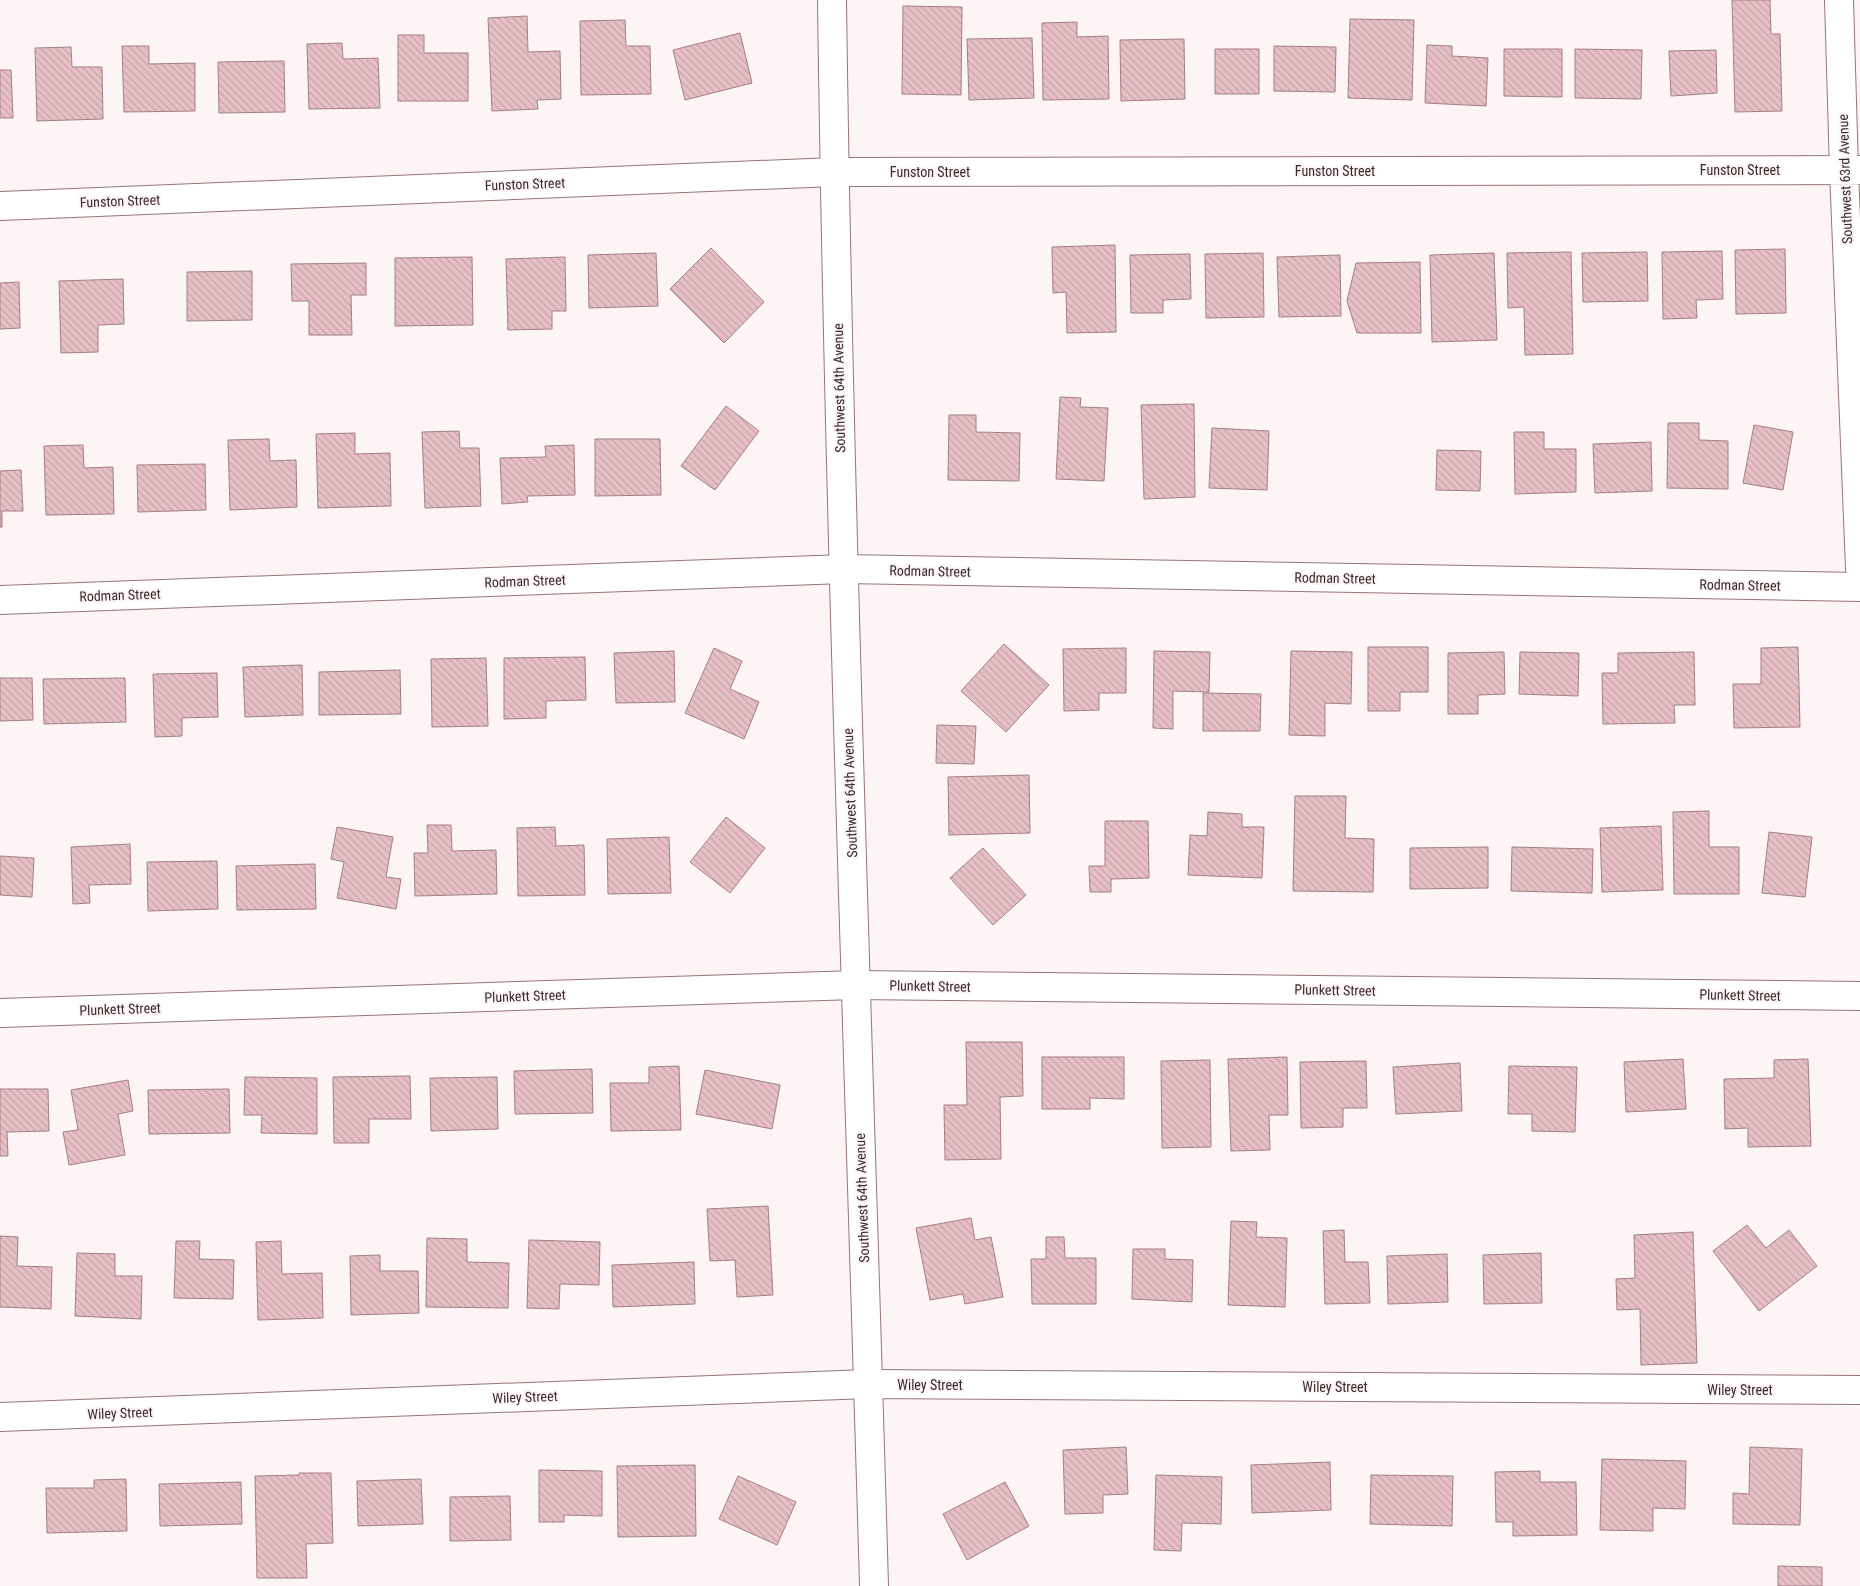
<svg xmlns="http://www.w3.org/2000/svg" width="1860" height="1586" font-family="'Roboto Condensed',sans-serif">
<style>
.building{fill:url(#building-back-hatch);stroke:#a37f84}
.lines{fill:none;stroke-linecap:round;stroke-linejoin:round}
.street-casing{stroke:#977479;stroke-width:30}
.secondary-casing{stroke:#977479;stroke-width:30}
.street{stroke:#fff;stroke-width:28}
.secondary{stroke:#fff;stroke-width:28}
.labels{text-anchor:middle;stroke-width:4;stroke-linejoin:round;paint-order:stroke}
.street-label{font-size:14px;fill:#3a2b2d;stroke:#fcf4f5}
</style>
<defs>
<pattern id="building-back-hatch" width="6" height="6" patternUnits="userSpaceOnUse" patternTransform="scale(1.25)"><rect width="6" height="6" fill="#e7c0c5"/><path d="M-1 5l2 2M0 0l6 6M5-1l2 2" fill="none" stroke="#c7a5aa"/></pattern>
</defs>
<rect width="100%" height="100%" fill="#fcf4f5"/>
<path class="building" d="M1732 0H1770L1771 34H1780L1782 111 1735 112Z
M903 6 962 7 961 95 902 94Z
M527 16 528 52 560 51 561 99 537 100 538 109 492 111 488 18Z
M1350 19 1414 20 1412 100 1348 98Z
M625 20 626 46H650L651 94 581 95 580 21Z
M1077 22V37L1108 36 1109 99 1043 100 1042 23Z
M740 33 752 83 685 100 673 50Z
M398 35H424V53H468V101H398Z
M1032 38 1034 98 969 100 967 39Z
M1184 39 1185 99 1121 101 1120 40Z
M342 43 343 59 378 58 380 108 309 109 307 44Z
M1427 45 1452 46V56L1488 58 1486 106 1425 103Z
M122 46H149V64L195 63V111L124 112Z
M1274 46 1336 47 1335 92 1274 91Z
M71 47 72 67H102L103 119 37 121 35 48Z
M1215 49H1259V94H1215Z
M1504 49H1562V97L1504 96Z
M1575 49 1642 50 1641 99 1575 98Z
M1716 50 1717 93 1671 96 1669 51Z
M284 61 285 112 219 113 218 62Z
M0 70H11L13 118H0Z
M1115 245 1116 332 1067 333 1066 292 1053 293 1052 247Z
M711 248 764 302 724 343 670 289Z
M1785 249 1786 313 1736 314 1735 250Z
M1722 251 1723 299 1696 300 1697 318 1663 319 1662 252Z
M1571 252 1573 354 1525 355 1524 307 1508 308 1507 253Z
M1647 252 1648 301 1583 302 1582 253Z
M656 253 658 306 589 308 588 255Z
M1263 253 1264 317 1206 318 1205 254Z
M1494 253 1497 340 1432 342 1430 255Z
M1190 254 1191 299 1163 300V313H1131L1130 255Z
M1340 255 1341 316 1279 317 1277 257Z
M472 257 473 325 395 326V258Z
M565 257 566 311H552V329L508 330 506 259Z
M1420 262 1421 333H1357L1347 301 1356 263Z
M366 263V295H351L352 335H309V301H292L291 264Z
M252 271V320L187 321V272Z
M123 279 124 324 98 325V352L61 353 59 281Z
M19 282 20 328 0 329V283Z
M1060 397 1081 398 1080 407 1108 408 1104 481 1056 479Z
M1194 404 1195 497 1144 499 1141 405Z
M726 406 759 431 715 490 681 466Z
M949 415H976V432L1020 433 1019 481 948 480Z
M1668 423H1699V440L1728 441V489L1667 488Z
M1754 425 1793 432 1783 490 1743 483Z
M1212 428 1269 431 1267 490 1209 488Z
M459 431 460 448H479L481 506 425 508 422 432Z
M1514 432H1544V449H1576V492L1515 494Z
M355 433V454L390 453 391 506 318 508 316 434Z
M269 439 270 461 296 460 297 507 230 510 228 440Z
M595 439H660L661 495 595 496Z
M1651 442 1652 491 1595 493 1593 444Z
M83 445 84 468 113 467 114 514 46 515 44 446Z
M574 445 575 495 527 496 528 502 502 504 500 458 546 457 545 446Z
M1437 450 1481 451 1480 491 1436 490Z
M205 464 206 510 138 512 137 465Z
M21 470 23 511H2V527H0V471Z
M1004 644 1049 685 1006 732 961 691Z
M1368 647H1428V692H1400V711H1368Z
M1798 647 1800 727 1734 728 1733 684H1761V648Z
M714 648 742 661 730 689 759 702 744 739 685 713Z
M1126 648V693H1099V710L1064 711 1063 649Z
M674 651 675 702 616 703 614 653Z
M1154 651 1210 652 1209 692 1173 691V729L1153 728Z
M1291 651 1352 652 1351 704 1325 703V736L1289 735Z
M1504 652 1505 694 1478 695V714H1448V653Z
M1520 652 1579 653 1578 696 1519 694Z
M1694 652 1695 705H1674L1675 723 1603 724 1602 673H1618V653Z
M585 657 586 700 546 701V718L504 719V658Z
M486 658 488 726 432 727 431 659Z
M302 665 303 715 245 717 243 667Z
M400 670 401 714 319 715V672Z
M217 673 218 717 182 718V736L155 737 153 674Z
M0 678H32L33 720 0 721Z
M125 678 126 722 44 724 43 679Z
M1203 693 1261 694 1260 731H1203Z
M937 725 976 726 974 764 936 763Z
M1029 775 1030 833 949 835 948 777Z
M1295 796H1346L1345 838 1374 839 1373 892 1293 891Z
M1709 811V847H1739V894H1674L1673 812Z
M1208 812 1242 814V827H1264L1262 878 1188 875 1190 835 1207 836Z
M726 817 765 848 730 893 690 862Z
M1105 821H1148L1149 878 1111 879V892H1090L1089 866H1105Z
M427 825H451L452 851 496 850 497 894 415 896 414 853H428Z
M1661 826 1663 890 1602 892 1600 828Z
M337 827 393 837 386 877 401 879 396 909 337 898 344 862 331 859Z
M555 827 556 846 584 845 585 895 518 896 517 828Z
M1769 832 1812 837 1805 897 1762 893Z
M669 837 671 893 608 894 607 839Z
M130 844 131 884 89 885 90 903 73 904 71 847Z
M1488 847V888L1410 889V848Z
M1512 847 1593 849 1592 893 1511 891Z
M983 848 1026 895 993 925 950 878Z
M0 856 34 858 32 897 0 895Z
M217 861 218 909 148 911 147 862Z
M315 864 316 909 237 910 236 866Z
M966 1042H1022L1023 1096 1000 1097 1001 1159 945 1160 944 1105H967Z
M1042 1057H1124V1099L1090 1098V1109H1042Z
M1287 1057 1288 1115H1269L1270 1150 1231 1151 1228 1059Z
M1683 1059 1686 1109 1626 1112 1624 1062Z
M1808 1059 1811 1146 1748 1147V1128L1725 1129 1724 1079 1774 1078V1060Z
M1210 1060 1211 1147 1162 1148 1161 1061Z
M1366 1061 1367 1108H1343V1127L1301 1128 1300 1062Z
M1460 1063 1462 1111 1396 1114 1393 1067Z
M679 1066 681 1130 611 1131 610 1083H649V1067Z
M1509 1066 1577 1067 1575 1132 1532 1131V1114H1508Z
M592 1069 593 1113 515 1114 514 1071Z
M705 1070 780 1085 772 1129 696 1114Z
M410 1076 411 1119H369V1143H334L333 1077Z
M245 1077 317 1078V1134L261 1133 262 1115H244Z
M497 1077 498 1129 431 1131 430 1078Z
M128 1080 133 1111 118 1114 125 1155 69 1165 63 1132 78 1130 71 1090Z
M0 1089H48L49 1131 7 1132 8 1156H0Z
M229 1089 230 1133 149 1134 148 1090Z
M768 1206 773 1295 737 1297 735 1260 710 1261 707 1209Z
M971 1218 975 1240 991 1237 1003 1297 965 1304 963 1294 930 1300 916 1228Z
M1231 1221 1257 1222 1256 1237 1287 1238 1285 1307 1228 1305Z
M1747 1225 1766 1248 1789 1230 1817 1266 1759 1311 1713 1251Z
M1344 1230 1345 1262H1368L1370 1303 1325 1304 1323 1231Z
M1693 1232 1697 1363 1641 1365 1640 1309 1617 1310 1616 1279 1635 1278 1634 1235Z
M0 1236 18 1237 17 1266 52 1267 51 1309 0 1307Z
M1046 1237H1064L1065 1258H1096V1304H1032L1031 1259H1046Z
M427 1238 467 1239V1262L509 1263 508 1308 426 1307Z
M529 1240 600 1242 599 1285 560 1284 559 1309 527 1308Z
M176 1241H200L199 1259 234 1260 233 1299 174 1298Z
M281 1241 282 1274 322 1273 323 1318 258 1320 256 1242Z
M1133 1249H1165V1259L1193 1260 1192 1302 1132 1299Z
M77 1253 115 1254V1276H142L141 1319 75 1316Z
M1541 1253 1542 1303 1484 1304 1483 1255Z
M1447 1254 1448 1302 1388 1304 1387 1256Z
M380 1255V1271H418L419 1313 351 1315 350 1256Z
M694 1262 695 1304 613 1307 612 1265Z
M1126 1447 1128 1494 1103 1495V1513L1065 1514 1063 1450Z
M1750 1447 1802 1449 1800 1525 1733 1524V1493L1749 1494Z
M1602 1459 1686 1461 1685 1509 1653 1508V1531L1600 1530Z
M1330 1462 1331 1510 1252 1513 1251 1465Z
M695 1465 696 1536 618 1537 617 1466Z
M539 1470 602 1471V1516L564 1515V1522H539Z
M1540 1471V1482H1576L1577 1535 1513 1536V1522H1496L1495 1472Z
M299 1473H331L333 1543 306 1544 307 1578H257L255 1476 299 1475Z
M1156 1475 1222 1477 1221 1524 1182 1523 1181 1551 1154 1550Z
M1371 1475 1453 1476 1452 1526 1370 1524Z
M738 1476 796 1502 777 1545 719 1519Z
M126 1479 127 1531 47 1533 46 1488H94V1480Z
M421 1479 423 1524 358 1526 357 1481Z
M241 1482 242 1524 160 1526 159 1484Z
M1005 1482 1029 1526 967 1560 943 1514Z
M510 1496 511 1540 450 1541V1497Z
M1778 1566 1822 1567V1586H1778Z"/>
<g class="lines">
<defs>
<path id="street" d="M1839 0 1844 170 1860 568
M0 206 834 172 1860 170
M0 600 844 569 1860 587
M0 1013 855 985 1860 996
M0 1417 868 1384 1860 1390"/>
<path id="secondary" d="M832 0C839 529 859 1057 874 1586"/>
</defs>
<use href="#street" class="street-casing"/>
<use href="#secondary" class="secondary-casing"/>
<use href="#street" class="street"/>
<use href="#secondary" class="secondary"/>
</g>
<g class="labels">
<g class="street-label">
<text x="1740" y="175">Funston Street</text>
<text x="1335" y="176">Funston Street</text>
<text x="930" y="177">Funston Street</text>
<text transform="translate(1845 179) rotate(-92)" y="5">Southwest 63rd Avenue</text>
<text transform="translate(525 184) rotate(-2)" y="5">Funston Street</text>
<text transform="translate(120 201) rotate(-2)" y="5">Funston Street</text>
<text transform="translate(839 388) rotate(-91)" y="5">Southwest 64th Avenue</text>
<text transform="translate(930 571) rotate(1)" y="5">Rodman Street</text>
<text transform="translate(1335 578) rotate(1)" y="5">Rodman Street</text>
<text transform="translate(525 581) rotate(-2)" y="5">Rodman Street</text>
<text transform="translate(1740 585) rotate(1)" y="5">Rodman Street</text>
<text transform="translate(120 595) rotate(-2)" y="5">Rodman Street</text>
<text transform="translate(850 793) rotate(-92)" y="5">Southwest 64th Avenue</text>
<text transform="translate(930 986) rotate(1)" y="5">Plunkett Street</text>
<text transform="translate(1335 990) rotate(1)" y="5">Plunkett Street</text>
<text transform="translate(1740 995) rotate(1)" y="5">Plunkett Street</text>
<text transform="translate(525 996) rotate(-2)" y="5">Plunkett Street</text>
<text transform="translate(120 1009) rotate(-2)" y="5">Plunkett Street</text>
<text transform="translate(862 1198) rotate(-92)" y="5">Southwest 64th Avenue</text>
<text x="930" y="1390">Wiley Street</text>
<text x="1335" y="1392">Wiley Street</text>
<text x="1740" y="1395">Wiley Street</text>
<text transform="translate(525 1397) rotate(-2)" y="5">Wiley Street</text>
<text transform="translate(120 1413) rotate(-2)" y="5">Wiley Street</text>
</g>
</g>
</svg>
